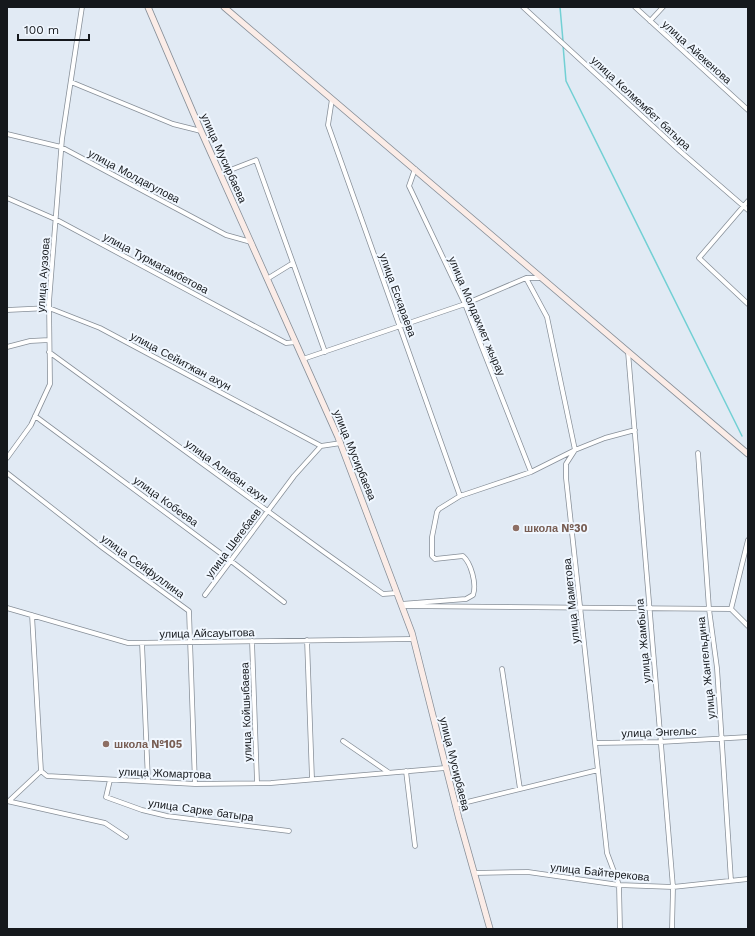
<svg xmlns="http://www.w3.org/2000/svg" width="755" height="936" font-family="'Work Sans',sans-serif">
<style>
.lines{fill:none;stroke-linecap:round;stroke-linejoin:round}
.stream{stroke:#72d0d4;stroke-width:1.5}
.street-casing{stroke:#878f98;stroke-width:5.5}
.secondary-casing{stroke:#878f98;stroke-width:7}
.street{stroke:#fff;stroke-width:4}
.secondary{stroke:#fbece7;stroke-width:5.5}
.education-dot{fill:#8d6e63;stroke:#f0f7ff;stroke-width:1.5}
.labels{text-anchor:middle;stroke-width:4;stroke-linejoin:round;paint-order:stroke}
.street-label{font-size:11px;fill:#15181c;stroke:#f0f7ff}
.education-label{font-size:11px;font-weight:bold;fill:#785e54;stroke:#f0f7ff;text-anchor:start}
</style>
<rect width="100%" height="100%" fill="#e1eaf4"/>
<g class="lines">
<path class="stream" d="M560 7 563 41
M563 45 566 81 742 436"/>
<defs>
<path id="street" d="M523 7 681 152 748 210
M635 7 748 110
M650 21 663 7
M71 82 173 124 201 131
M332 99 328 125 460 496
M7 134 61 147 226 235 251 242
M415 169 409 186 465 304 531 472
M220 174 256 160 325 352
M7 198 55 219 286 343 296 342
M748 201 699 258 748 304
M526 278 547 317 575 450 566 464V478L607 853 619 885 620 929
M267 279 293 263
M7 310 49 308 100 328 321 446 341 443
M7 347 30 341 49 340
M49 352 324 552 383 594 397 593
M628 352 673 887 672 929
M303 359 465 304 526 278H542
M35 416 231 561 284 602
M698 453 709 609 717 668 731 881
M7 458 31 425 50 384 49 302 62 139 82 7
M7 473 103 548 189 611 195 784
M205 595 294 476 321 446
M401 604 466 599 473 595C477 584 471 563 463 556L435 559 432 556V537L437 512 439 509 460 496 531 472 575 450 605 438 635 430
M404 606 731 609
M7 608 128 643 413 639
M731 609 748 540
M731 609 748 626
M32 615 41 771 47 776 195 784 271 783 445 768
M307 640 312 779
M252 641 257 782
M142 643 148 781
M502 669 520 789
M343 741 388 772
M595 743 660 742 748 737
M406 771 415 846
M110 780 106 797 142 810 167 816 289 831
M7 801 105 823 126 837
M9 801 41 771
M455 805 598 770
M474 873 528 872 619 885 673 887 748 879"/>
<path id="secondary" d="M148 7 201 131 338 437 412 633 459 819 490 929
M224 7 748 454"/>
</defs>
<use href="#street" class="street-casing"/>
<use href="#secondary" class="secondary-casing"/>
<use href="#street" class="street"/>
<use href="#secondary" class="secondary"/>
</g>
<g class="education-dot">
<circle cx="516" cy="528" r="4"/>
<circle cx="106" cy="744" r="4"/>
</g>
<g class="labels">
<g class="street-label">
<text transform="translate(697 52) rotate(42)" y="4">улица Айекенова</text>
<text transform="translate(641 103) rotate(43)" y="4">улица Келмембет батыра</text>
<text transform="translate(224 158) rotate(66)" y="4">улица Мусирбаева</text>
<text transform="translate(134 176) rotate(28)" y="4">улица Молдагулова</text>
<text transform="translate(156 263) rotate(28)" y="4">улица Турмагамбетова</text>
<text transform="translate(43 275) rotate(-86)" y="4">улица Ауэзова</text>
<text transform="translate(398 295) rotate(70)" y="4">улица Ескараева</text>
<text transform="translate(477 316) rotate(67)" y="4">улица Молдахмет жырау</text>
<text transform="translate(181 361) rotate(28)" y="4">улица Сейитжан ахун</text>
<text transform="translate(355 455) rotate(68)" y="4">улица Мусирбаева</text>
<text transform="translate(227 471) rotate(36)" y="4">улица Алибан ахун</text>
<text transform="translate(166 501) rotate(36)" y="4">улица Кобеева</text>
<text transform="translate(233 543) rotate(-53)" y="4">улица Шегебаев</text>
<text transform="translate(143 566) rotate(36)" y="4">улица Сейфуллина</text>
<text transform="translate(571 601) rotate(-96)" y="4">улица Маметова</text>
<text transform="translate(207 633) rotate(-1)" y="4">улица Айсауытова</text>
<text transform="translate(643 641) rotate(-95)" y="4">улица Жамбыла</text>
<text transform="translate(706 668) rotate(-96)" y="4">улица Жангельдина</text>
<text transform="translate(246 712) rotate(-92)" y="4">улица Койшыбаева</text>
<text transform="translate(659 732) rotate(-2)" y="4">улица Энгельс</text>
<text transform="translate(455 764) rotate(76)" y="4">улица Мусирбаева</text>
<text transform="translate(165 773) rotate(2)" y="4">улица Жомартова</text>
<text transform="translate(201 810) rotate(8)" y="4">улица Сарке батыра</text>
<text transform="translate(600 872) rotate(6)" y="4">улица Байтерекова</text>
</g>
<g class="education-label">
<text x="524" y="532">школа №30</text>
<text x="114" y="748">школа №105</text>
</g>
</g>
<rect width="755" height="936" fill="none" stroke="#15181c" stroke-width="16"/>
<path d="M18 34v6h71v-6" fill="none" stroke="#15181c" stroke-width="2"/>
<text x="24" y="34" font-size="12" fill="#15181c" stroke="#f0f7ff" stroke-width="3" paint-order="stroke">100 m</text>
</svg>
